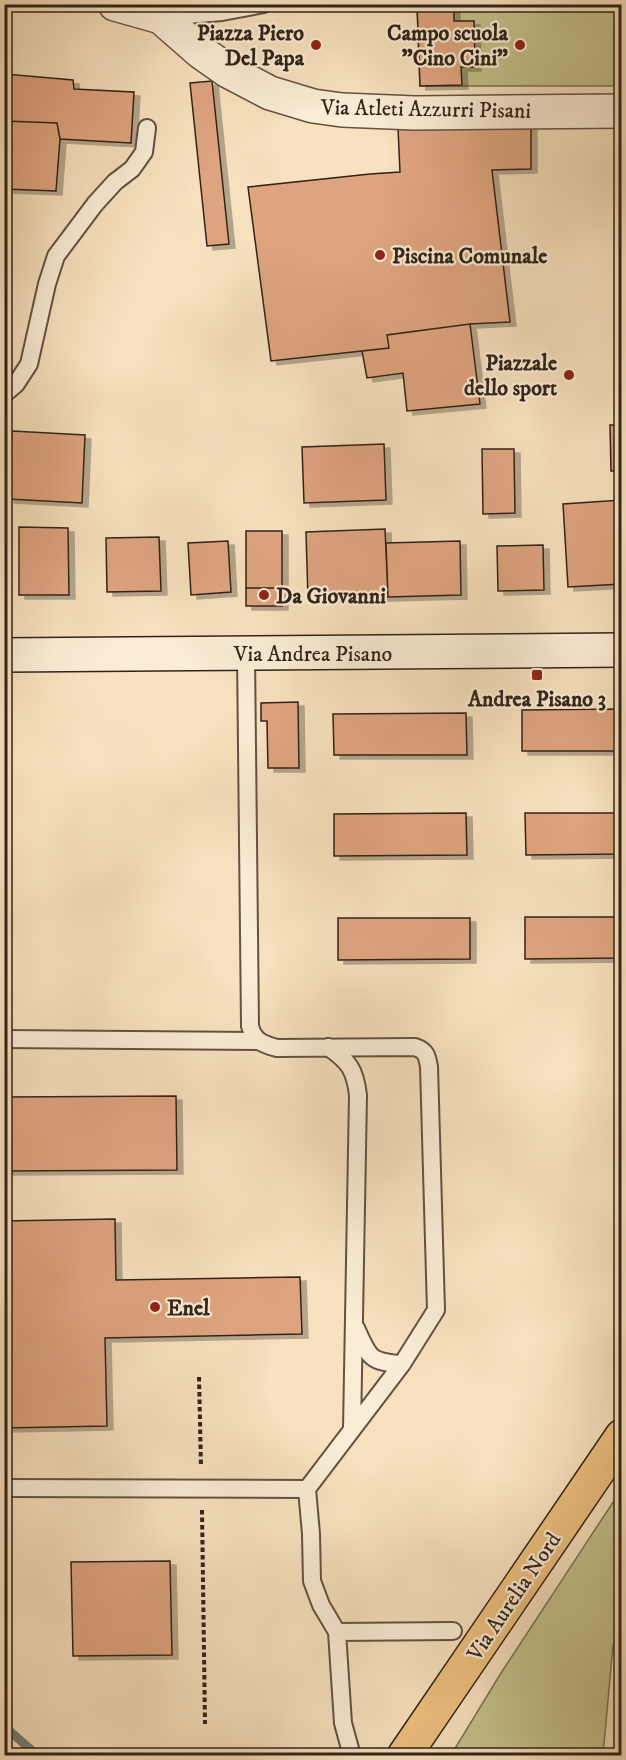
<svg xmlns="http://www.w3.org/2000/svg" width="626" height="1760" font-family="'IM FELL DW Pica',serif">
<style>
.green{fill:#c4c18c;stroke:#7a7252;stroke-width:1.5}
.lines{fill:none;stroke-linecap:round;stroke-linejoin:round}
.stream{stroke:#728074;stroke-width:9}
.building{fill:#dea480;stroke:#312318;stroke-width:1.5;filter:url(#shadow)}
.lane-casing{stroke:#625242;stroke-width:20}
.street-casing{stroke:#625242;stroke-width:36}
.secondary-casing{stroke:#312318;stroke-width:36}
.primary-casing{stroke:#312318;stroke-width:36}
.path{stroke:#312318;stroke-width:4;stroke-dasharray:4.5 3;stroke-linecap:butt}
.lane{stroke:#faecd5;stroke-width:16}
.street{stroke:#faecd5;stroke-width:33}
.secondary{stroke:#faecd5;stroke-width:33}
.primary{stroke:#ecc07f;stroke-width:33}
.poi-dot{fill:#8f2418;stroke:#faecd5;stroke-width:2}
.labels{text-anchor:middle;stroke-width:4.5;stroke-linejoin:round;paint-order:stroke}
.poi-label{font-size:22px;font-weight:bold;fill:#312318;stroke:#faecd5;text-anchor:end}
.street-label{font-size:22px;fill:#312318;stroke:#faecd5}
</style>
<defs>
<filter id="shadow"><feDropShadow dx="6" dy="4" stdDeviation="0" flood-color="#0004"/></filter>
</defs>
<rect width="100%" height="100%" fill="#f7e1be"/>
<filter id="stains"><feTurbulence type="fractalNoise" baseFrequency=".00333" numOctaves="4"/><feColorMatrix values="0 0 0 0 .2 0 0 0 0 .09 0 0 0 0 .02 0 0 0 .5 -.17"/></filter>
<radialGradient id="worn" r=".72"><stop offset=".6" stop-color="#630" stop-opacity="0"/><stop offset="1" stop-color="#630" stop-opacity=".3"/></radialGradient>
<path class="green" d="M417 5H621V86H420Z
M621 1490V1631L613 1645 603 1755H451L501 1673Z"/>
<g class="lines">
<path class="stream" d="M4 1726 38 1756"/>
</g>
<path class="building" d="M417 4H454V21H474L475 67H461L462 85 420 86Z
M5 74 73 80 74 89 134 92 131 143 60 139 57 123 4 121Z
M212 81 229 244 207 246 190 83Z
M4 121 57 123 60 139 56 191 4 189Z
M531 121V169L492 170 510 322 470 324 387 335 389 348 271 361 248 187 370 174 400 172 398 128Z
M470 324 480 404 407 411 403 373 367 378 362 351 389 348 387 335Z
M610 425H622V471H611Z
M12 431 85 435 82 503 8 499Z
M384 444 386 500 304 503 302 447Z
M482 449H514L515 513 483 514Z
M622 500V584L568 587 563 504Z
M19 527 68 528 69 595H19Z
M385 529 388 597 308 599 306 532Z
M246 531H282V588H246Z
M159 537 161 591 107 592 106 538Z
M228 541 231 592 191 595 188 543Z
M460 541 461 595 388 597 386 543Z
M543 545 544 590 498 591 497 546Z
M246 588H282V606H246Z
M298 702 299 768H268L267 721H261V703Z
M622 709V751H522V710Z
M466 713 467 755H334L333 714Z
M466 813 467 855 334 856V814Z
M525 813H622V854L526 855Z
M525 917H622V958L525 959Z
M338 918H470V959L338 960Z
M622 1071V1085L615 1080Z
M176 1096 177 1170 4 1171V1097Z
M115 1219 116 1280 300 1277 302 1334 105 1338 107 1426 4 1428V1339H10V1278H4V1221Z
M170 1561 172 1655 73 1656 71 1562Z"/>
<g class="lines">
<defs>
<path id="lane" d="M163 17 222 12 264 4
M4 394 16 384 29 364 47 284 56 256 95 204 115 182 132 169 144 152 147 128
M246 654 250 1026C254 1041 262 1044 277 1048L415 1047C426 1051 427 1055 429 1067L436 1310 402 1364 307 1489 311 1534 312 1581 321 1605 337 1632 343 1723 352 1756
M4 1039 258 1041
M328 1047C349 1061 355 1070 358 1095L352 1429
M356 1328C369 1357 369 1362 402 1364
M4 1488 307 1489
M337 1632 453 1631"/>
<path id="street" d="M115 4 161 17 201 52 228 71 270 93 313 106 342 110 415 113 622 111"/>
<path id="secondary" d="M4 655 622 650"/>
<path id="primary" d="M404 1756 622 1436"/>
</defs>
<use href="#lane" class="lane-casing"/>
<use href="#street" class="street-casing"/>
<use href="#secondary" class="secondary-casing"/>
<use href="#primary" class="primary-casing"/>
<path class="path" d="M199 1377 201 1467
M202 1510 205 1724"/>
<use href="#lane" class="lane"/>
<use href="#street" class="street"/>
<use href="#secondary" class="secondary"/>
<use href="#primary" class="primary"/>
</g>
<g class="poi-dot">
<circle cx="316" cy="45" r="6"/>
<circle cx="520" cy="45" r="6"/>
<circle cx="380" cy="255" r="6"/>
<circle cx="569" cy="375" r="6"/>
<circle cx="264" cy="595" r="6"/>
<rect x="531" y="669" width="12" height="12" rx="3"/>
<circle cx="155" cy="1307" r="6"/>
</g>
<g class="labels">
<g class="poi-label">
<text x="304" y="40">Piazza Piero<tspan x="304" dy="25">Del Papa</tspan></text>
<text x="508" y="40">Campo scuola<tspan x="508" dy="25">"Cino Cini"</tspan></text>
<text x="392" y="263" text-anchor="start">Piscina Comunale</text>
<text x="557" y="370">Piazzale<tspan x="557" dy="25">dello sport</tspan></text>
<text x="276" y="603" text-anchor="start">Da Giovanni</text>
<text x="537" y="706" text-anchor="middle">Andrea Pisano 3</text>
<text x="167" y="1315" text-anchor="start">Enel</text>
</g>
<g class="street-label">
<text transform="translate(426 108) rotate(1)" y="8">Via Atleti Azzurri Pisani</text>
<text x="313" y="661">Via Andrea Pisano</text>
<text transform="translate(513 1596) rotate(-56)" y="8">Via Aurelia Nord</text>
</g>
</g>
<rect width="626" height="1760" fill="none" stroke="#f7e1be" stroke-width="24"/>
<rect x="6" y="6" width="614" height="1748" fill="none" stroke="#312318" stroke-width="3"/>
<rect x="12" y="12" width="602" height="1736" fill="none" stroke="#312318" stroke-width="1.5"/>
<rect width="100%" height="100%" filter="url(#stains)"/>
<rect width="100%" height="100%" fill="url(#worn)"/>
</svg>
